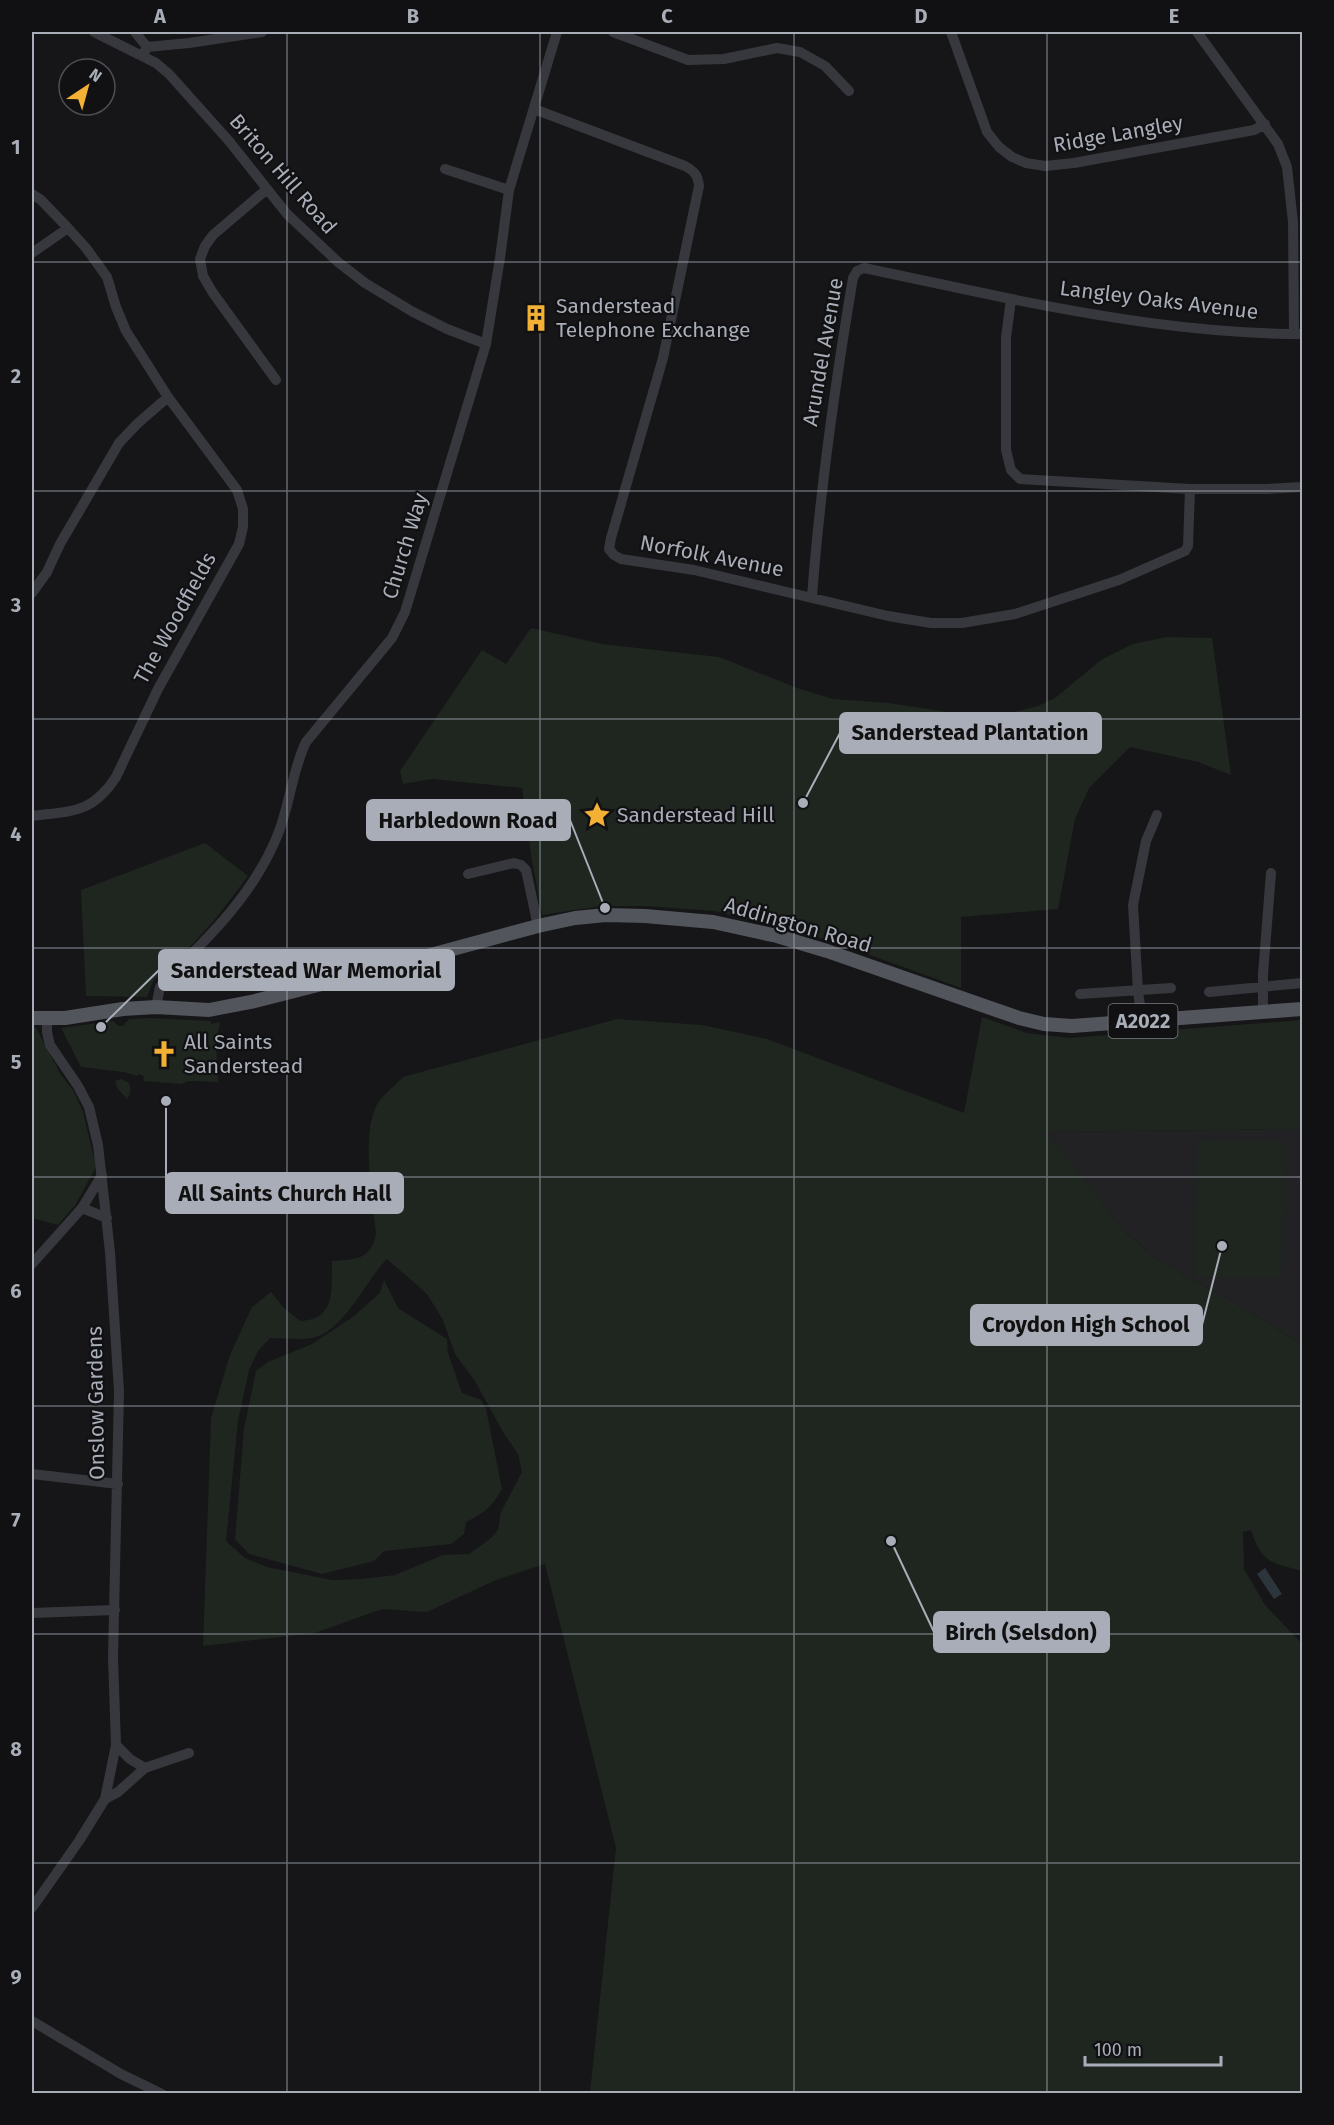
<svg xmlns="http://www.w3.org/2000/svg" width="1334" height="2125" font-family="'Fira Sans',sans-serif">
	<rect width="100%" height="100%" fill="#161618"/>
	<path fill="#222225" d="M1302,1129v216l-53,-34 -91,-51 -33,-28 -80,-100z"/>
	<path fill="#1e261f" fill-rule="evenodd" d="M531,628l71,16 117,13 78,31 36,11 56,4 90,14 27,-3 32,-8 17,-8 46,-38 32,-16 33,-7 46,1 19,137 -33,-13 -68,-15 -41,41 -14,31 -17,90 -97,8v71l-132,-48 -114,-29 -69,-5h-45l-59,9 -10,-54 -10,-73 -90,-9 -29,5 -3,-13 82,-121 24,14z
		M205,843l43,33 -32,42 -28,31 -35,32 -6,16 -61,-1 -5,-106z
		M982,1017l45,16 42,5 233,-18v109l-256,3 79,100 33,28 91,51 53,34v226c-31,-9 -40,-7 -51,-41l-8,2 1,37 21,36 37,39v449h-712l26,-245 -71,-284 -49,16 -69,32 -45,-3 -67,24 -112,13 8,-228 19,-63 22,-48 19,-15 13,16 16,13c37,-1 31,-33 32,-60 22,-2 39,0 44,-27 -3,-33 -17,-107 4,-134 6,-8 16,-15 23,-23l214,-58 85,6 65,14 197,74zM387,1259l40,35 16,26 12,34 20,27 28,51 15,22 4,18 -21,40 -3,18 -8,9 -21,15 -26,1 -48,20 -33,4 -30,1 -65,-13 -22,-9 -19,-17 12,-120 11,-51 9,-19 12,-13c14,0 28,2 42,0 31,-5 54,-58 75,-79z
		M150,1018l61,3v3l9,-2 -4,23 2,37 -29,-1 -8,3 -38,-3 1,-5 -6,-2 -1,2 -13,-4 -43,-5 -20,-39 52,-7 5,5h5l6,-7z
		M35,1026l26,49 12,15 10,22 13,55 -20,37 -18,21 -26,-7v-191z
		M121,1079l8,4c2,6 2,12 -2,16l-9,-10 -3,-8z
		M1197,1140l86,1 -1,137 -86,-1z
		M384,1280l14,28 49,31 1,14 14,40 19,7 5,9 16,80c-10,18 -18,24 -36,33l-2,12 -13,10 -67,7 -10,10 -52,13 -73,-20 -14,-15 9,-110 12,-58 12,-9 44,-18 41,-27 27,-24z"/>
	<path fill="#2c353c" d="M1265,1568l17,26 -8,5 -17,-25z"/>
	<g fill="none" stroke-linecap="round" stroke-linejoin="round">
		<path stroke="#37383d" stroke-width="10" d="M94,32l62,31 13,11 60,67 58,73 51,48 27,21 48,29 34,17 39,15
			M135,32l12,15 -2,4
			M613,32l75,28 36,-1 53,-11 23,4 25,14 24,25
			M951,32l36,100 12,15 13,10 14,6 19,3 29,-3 180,-33 11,-6
			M1197,32l81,112 9,23 6,55 1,112
			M147,47l42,-4 73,-11
			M534,109l151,57c9,5 13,9 14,20l-36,172 -52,180 -2,11 5,6 7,4 73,11 194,46 43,7h31l53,-9 104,-34 66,-29 3,-5 2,-57
			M445,169l64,21
			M267,189l-54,46 -8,11 -5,13 3,17 10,17 63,87
			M32,194l9,6 27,28 18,20 21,29 9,30 10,24 42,66 69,93 6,19v18l-4,17 -81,145 -42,88c-24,37 -45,34 -84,39
			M32,253l36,-25
			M1011,299c96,19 193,35 291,35
			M32,593l15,-21 13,-28 59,-101 18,-19 31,-27
			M812,597c8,-108 23,-213 41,-319l4,-7 7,-3 147,31 -5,39v112l5,20 9,9 170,10h76l36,-2
			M468,874l46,-11 7,2 5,5 12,56
			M1209,992l93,-9
			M1080,994l91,-6
			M156,1007l4,-20 6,-8c45,-43 89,-87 112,-145 12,-30 14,-63 28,-92l86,-104 13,-26 81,-268 14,-86 9,-68 48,-158
			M1263,1013v-39l8,-101
			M47,1019v13l3,13 28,41 11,21 9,38 12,107 9,139 -6,267 3,87 -11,54
			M1142,1021l-4,-30 -5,-86 13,-64 11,-26
			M82,1208l25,10
			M32,1264l50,-56 20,-33
			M32,1474l86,10
			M32,1613l83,-3
			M116,1745l14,14 15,9
			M32,1908l47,-67 26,-42 13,-7 27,-24 44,-15
			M32,2021l89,53 41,20"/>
		<path stroke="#53555c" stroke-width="14" d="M32,1018h33l58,-9 33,-2 53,3 46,-9 98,-25 185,-50 37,-8 31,-3 39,1 68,6 64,14 50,15 192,67 25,6 28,2 230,-17"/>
	</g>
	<path fill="none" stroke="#a8adb8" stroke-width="1.5" stroke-opacity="0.55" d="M287,32v2062M540,32v2062M794,32v2062M1047,32v2062M32,262h1270M32,491h1270M32,719h1270M32,948h1270M32,1177h1270M32,1406h1270M32,1634h1270M32,1863h1270"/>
	<defs>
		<symbol id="building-bare" viewBox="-9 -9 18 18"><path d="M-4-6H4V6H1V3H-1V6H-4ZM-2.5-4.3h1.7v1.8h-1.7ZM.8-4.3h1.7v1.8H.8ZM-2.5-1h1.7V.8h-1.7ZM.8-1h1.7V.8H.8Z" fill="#f2b134" stroke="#111113" stroke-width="2.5" paint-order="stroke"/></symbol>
		<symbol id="sight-bare" viewBox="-9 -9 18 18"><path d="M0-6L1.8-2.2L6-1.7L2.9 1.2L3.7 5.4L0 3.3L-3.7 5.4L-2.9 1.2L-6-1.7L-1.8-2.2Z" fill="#f2b134" stroke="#111113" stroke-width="2.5" paint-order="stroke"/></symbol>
		<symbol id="church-bare" viewBox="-9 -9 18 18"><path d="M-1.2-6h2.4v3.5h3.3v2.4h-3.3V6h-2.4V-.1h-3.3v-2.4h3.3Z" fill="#f2b134" stroke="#111113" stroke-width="2.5" paint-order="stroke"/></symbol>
	</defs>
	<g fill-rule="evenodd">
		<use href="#building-bare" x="517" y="299" width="38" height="38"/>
		<use href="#sight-bare" x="578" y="796" width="38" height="38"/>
		<use href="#church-bare" x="145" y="1035" width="38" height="38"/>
	</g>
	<g text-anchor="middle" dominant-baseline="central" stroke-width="4.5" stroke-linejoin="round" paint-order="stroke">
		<rect fill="#111113" stroke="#7b7e86" stroke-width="1.5" x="1108.5" y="1004" width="69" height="34" rx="4.5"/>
		<g font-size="20" font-weight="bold" fill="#a8adb8">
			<text x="1143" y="1021">A2022</text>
		</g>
		<g font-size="21" fill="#a8adb8" stroke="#111113">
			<text transform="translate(1118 134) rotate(-10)">Ridge Langley</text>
			<text transform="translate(283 174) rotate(49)">Briton Hill Road</text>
			<text transform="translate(1159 300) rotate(7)">Langley Oaks Avenue</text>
			<text transform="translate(823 352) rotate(-80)">Arundel Avenue</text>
			<text transform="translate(405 546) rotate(-73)">Church Way</text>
			<text transform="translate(712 556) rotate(11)">Norfolk Avenue</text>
			<text transform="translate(175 618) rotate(-61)">The Woodfields</text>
			<text transform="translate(798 925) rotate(16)">Addington Road</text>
			<text transform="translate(96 1403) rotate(-91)">Onslow Gardens</text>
		</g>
		<g font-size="21" fill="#a8adb8" stroke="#111113" text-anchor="start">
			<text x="556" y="306">Sanderstead<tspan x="556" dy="24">Telephone Exchange</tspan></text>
			<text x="617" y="815">Sanderstead Hill</text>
			<text x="184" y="1042">All Saints<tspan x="184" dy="24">Sanderstead</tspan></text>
		</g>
	</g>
	<path fill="none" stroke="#a8adb8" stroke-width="2" d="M803 803L840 733M605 908L570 820M101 1027L159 970M166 1101L166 1193M1222 1246L1202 1325M891 1541L934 1632"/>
	<g fill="#a8adb8" stroke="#111113" stroke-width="2">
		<circle cx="803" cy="803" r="6"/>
		<circle cx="605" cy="908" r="6"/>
		<circle cx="101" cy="1027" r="6"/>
		<circle cx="166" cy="1101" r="6"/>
		<circle cx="1222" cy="1246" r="6"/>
		<circle cx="891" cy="1541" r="6"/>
	</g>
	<g fill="#a8adb8" stroke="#a8adb8" stroke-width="2">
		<rect x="840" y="713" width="261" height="40" rx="6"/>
		<rect x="367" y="800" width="203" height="40" rx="6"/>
		<rect x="159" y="950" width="295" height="40" rx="6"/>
		<rect x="166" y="1173" width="237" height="40" rx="6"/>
		<rect x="971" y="1305" width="231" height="40" rx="6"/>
		<rect x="934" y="1612" width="175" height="40" rx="6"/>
	</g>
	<g font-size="22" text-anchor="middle" font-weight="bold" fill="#111">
		<text x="970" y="740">Sanderstead Plantation</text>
		<text x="468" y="828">Harbledown Road</text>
		<text x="306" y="978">Sanderstead War Memorial</text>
		<text x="285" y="1201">All Saints Church Hall</text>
		<text x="1086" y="1332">Croydon High School</text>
		<text x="1021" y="1640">Birch (Selsdon)</text>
	</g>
	<rect width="1334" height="2125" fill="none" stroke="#111113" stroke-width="66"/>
	<g transform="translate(87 87) rotate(36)"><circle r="28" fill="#111113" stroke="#4d4f55" stroke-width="1.5"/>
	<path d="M0-4.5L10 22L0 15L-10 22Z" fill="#f2b134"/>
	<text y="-9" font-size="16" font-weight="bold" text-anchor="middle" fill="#a8adb8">N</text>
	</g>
	<path d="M1085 2056v9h136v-9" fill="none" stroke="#a8adb8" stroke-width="3"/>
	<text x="1094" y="2056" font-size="18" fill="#a8adb8" stroke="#111113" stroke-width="4.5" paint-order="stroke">100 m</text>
	<rect x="33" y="33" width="1268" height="2059" fill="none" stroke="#a8adb8" stroke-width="2"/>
	<g font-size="20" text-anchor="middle" font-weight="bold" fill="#a8adb8">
		<text x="160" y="23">A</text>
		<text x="413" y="23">B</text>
		<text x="667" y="23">C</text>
		<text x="921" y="23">D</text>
		<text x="1174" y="23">E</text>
		<text x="16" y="154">1</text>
		<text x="16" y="383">2</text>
		<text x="16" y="612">3</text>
		<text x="16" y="841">4</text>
		<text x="16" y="1069">5</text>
		<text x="16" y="1298">6</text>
		<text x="16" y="1527">7</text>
		<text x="16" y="1756">8</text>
		<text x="16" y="1984">9</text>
	</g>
</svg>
